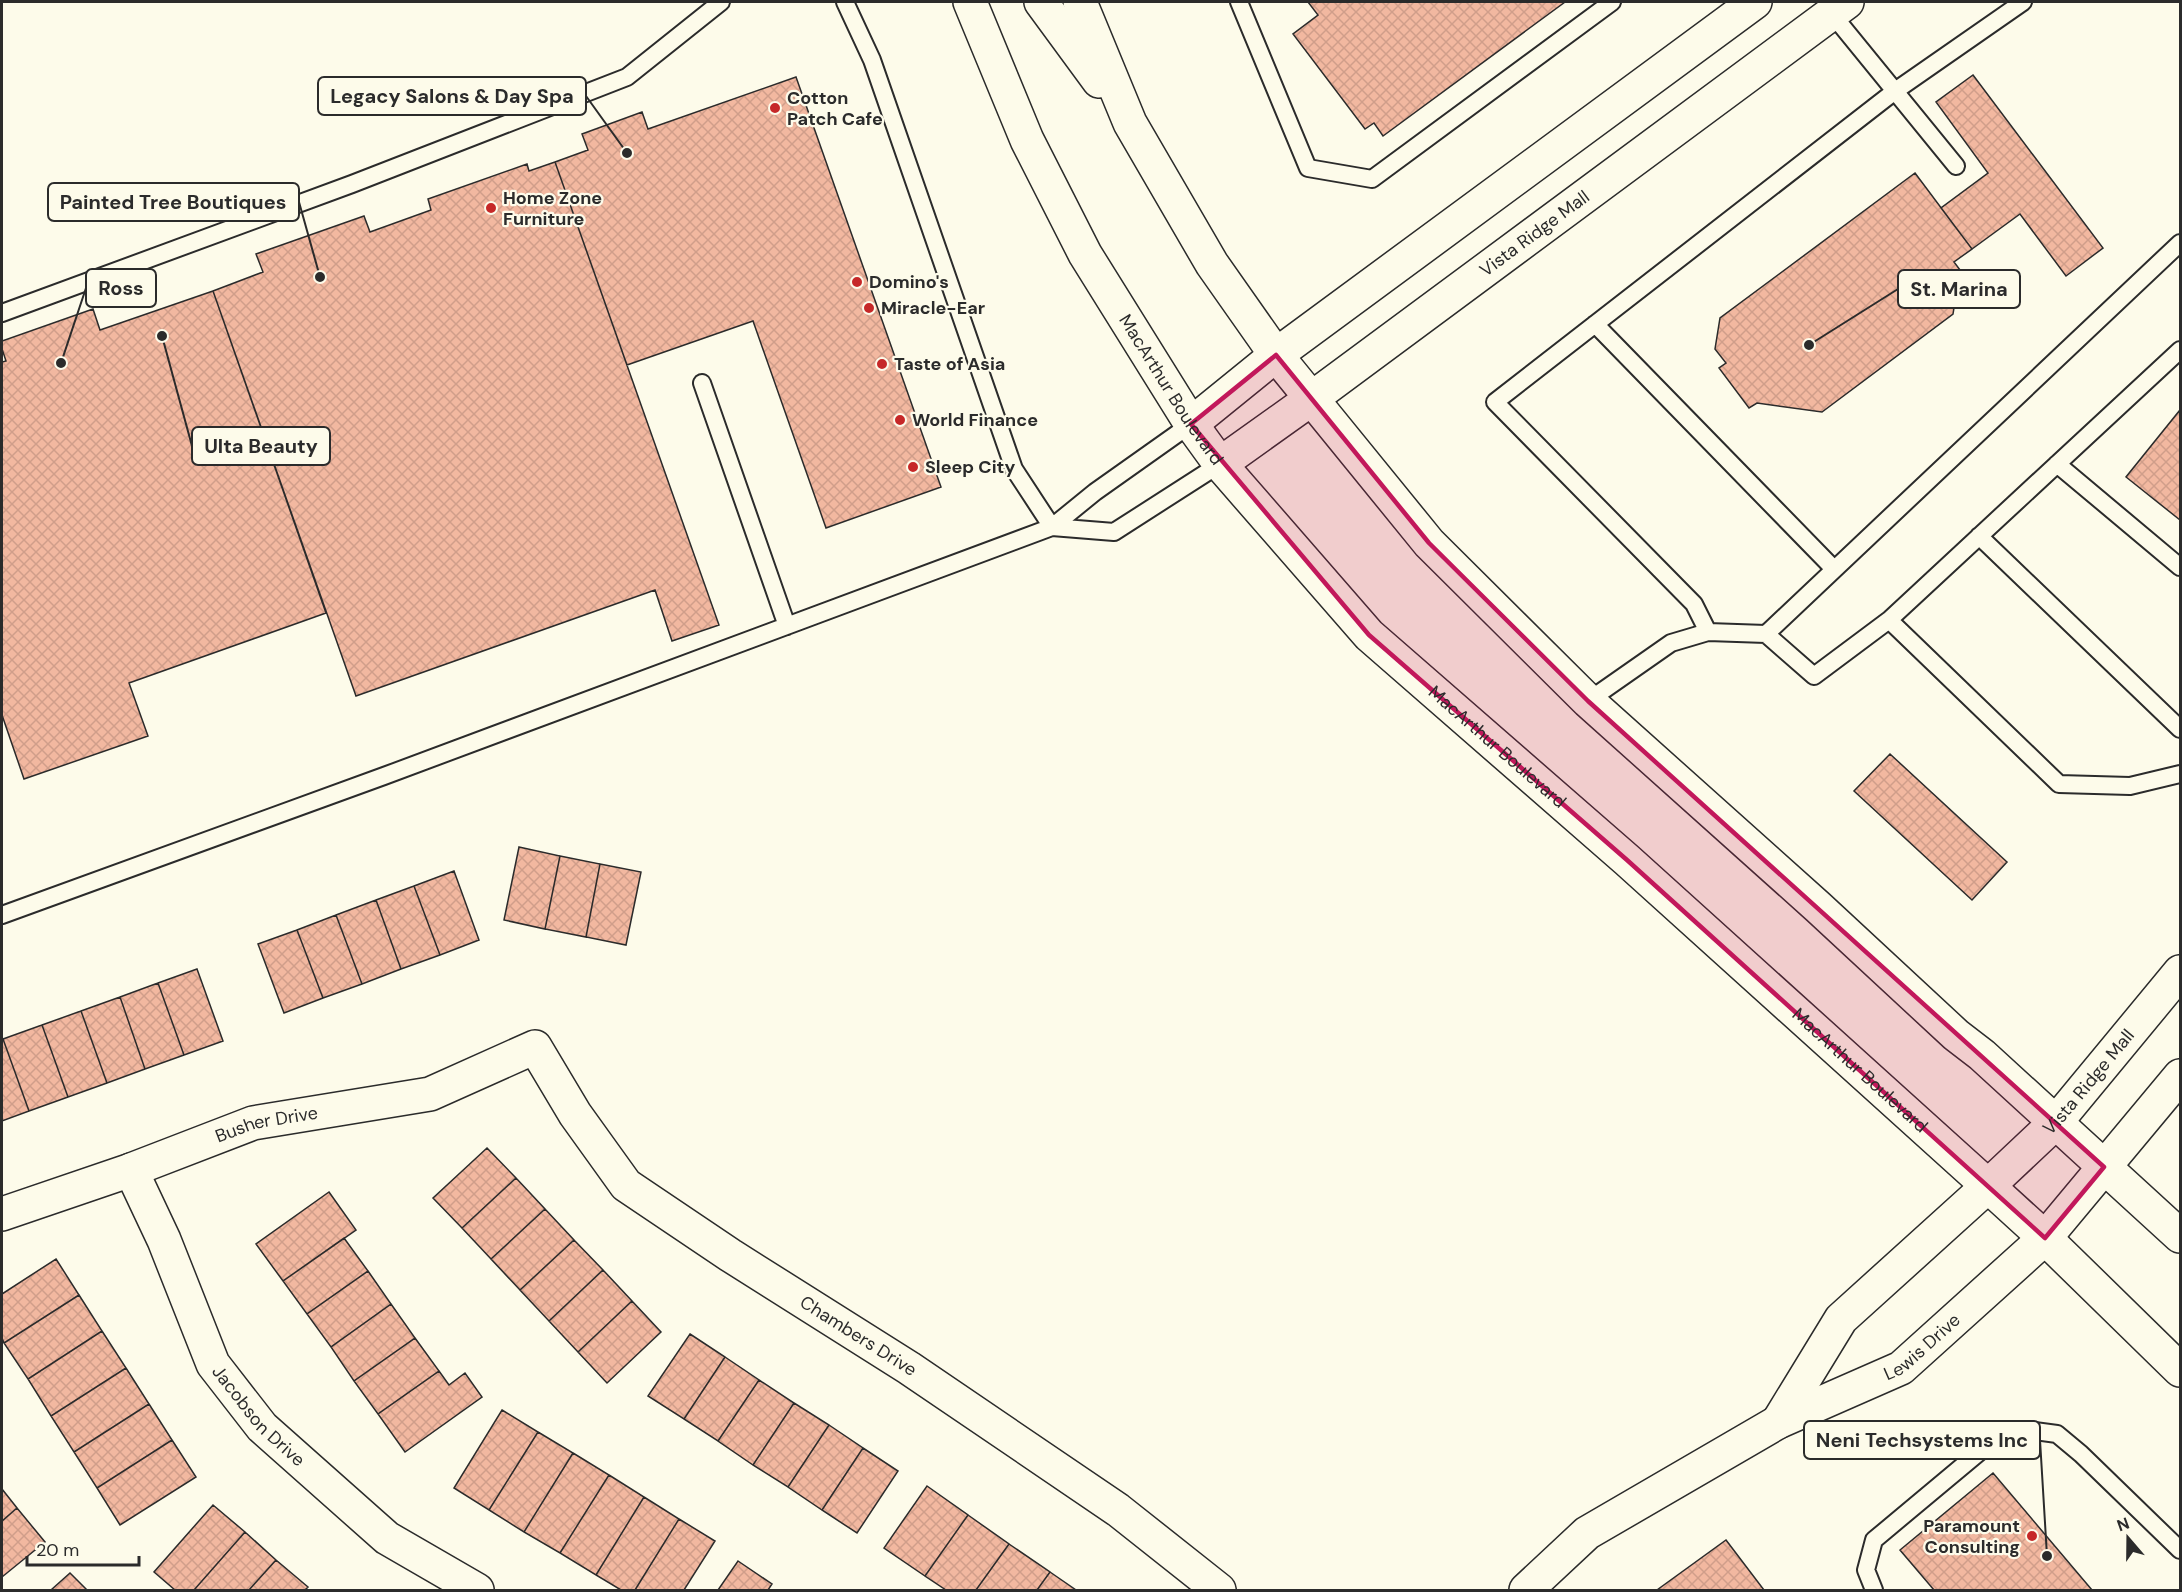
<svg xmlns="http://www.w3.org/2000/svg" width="2182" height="1592" font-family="'DM Sans',sans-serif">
	<defs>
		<pattern id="building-cross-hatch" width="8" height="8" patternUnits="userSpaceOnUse" patternTransform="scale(1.5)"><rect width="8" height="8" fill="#f2b8a0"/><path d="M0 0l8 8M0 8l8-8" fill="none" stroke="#d09e8a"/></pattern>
	</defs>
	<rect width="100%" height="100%" fill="#fdfbea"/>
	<path fill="url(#building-cross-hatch)" stroke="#2b2b2b" stroke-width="1.5" d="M1308,2h257l-182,134 -9,-13 -9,6 -72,-95 25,-19z
		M1973,75l130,173 -37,28 -46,-62 -48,35 -31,-41 47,-35 -52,-71z
		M796,77l145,410 -115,41 -73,-207 -126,44 -72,-203 33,-12 -6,-16 60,-22 6,17z
		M555,162l164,463 -47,16 -17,-51 -299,106 -143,-405 50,-19 -7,-18 108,-38 6,16 61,-22 -3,-11 99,-35 2,7z
		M1915,173l57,76 -18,13 6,8 -7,44 -131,98 -65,-9 -8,5 -30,-40 7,-5 -11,-14 5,-31z
		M213,291l113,322 -197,70 19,53 -124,43 -22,-64v-353l4,-1 -4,-12v-8l91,-32 7,21z
		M2180,410v110l-54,-43z
		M1890,754l117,108 -35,38 -118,-109z
		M519,847l41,9 -15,73 -41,-9z
		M560,856l40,8 -14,73 -41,-8z
		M600,864l41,8 -15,73 -40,-8z
		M454,871l25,69 -39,15 -26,-69z
		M414,886l26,69 -39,14 -25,-69z
		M376,900l25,69 -39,15 -26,-69z
		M336,915l26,69 -39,14 -26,-68z
		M297,930l26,68 -39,15 -26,-69z
		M197,969l26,72 -39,14 -26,-72z
		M158,983l26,72 -39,14 -25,-72z
		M120,997l25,72 -38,14 -26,-72z
		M81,1011l26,72 -39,14 -26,-72z
		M42,1025l26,72 -39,14 -26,-72z
		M3,1039l26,72 -27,10v-81z
		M487,1148l29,30 -54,50 -29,-30z
		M516,1178l29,31 -54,50 -29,-31z
		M329,1192l27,38 -73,51 -27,-37z
		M545,1209l29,31 -54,50 -29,-31z
		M344,1238l24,33 -61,43 -24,-33z
		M574,1240l29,30 -54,51 -29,-31z
		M56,1259l23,36 -75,48 -2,-5v-44z
		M603,1270l29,31 -54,51 -29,-31z
		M368,1271l23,33 -60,43 -24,-33z
		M79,1295l23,36 -74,48 -24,-36z
		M632,1301l29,31 -54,51 -29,-31z
		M391,1304l24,34 -61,43 -23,-34z
		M102,1331l24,37 -75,48 -23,-37z
		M690,1334l35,23 -41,62 -36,-23z
		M415,1338l24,33 -61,43 -24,-33z
		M725,1357l34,23 -41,61 -34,-22z
		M126,1368l23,36 -75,48 -23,-36z
		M439,1371l10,14 16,-12 17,24 -77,55 -27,-38z
		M759,1380l35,23 -41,62 -35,-24z
		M794,1403l35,22 -41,62 -35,-22z
		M149,1404l23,36 -75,48 -23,-36z
		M502,1410l36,22 -49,78 -35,-22z
		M829,1425l34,23 -41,62 -34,-23z
		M538,1432l35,21 -49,79 -35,-22z
		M172,1440l24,37 -76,48 -23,-37z
		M863,1448l35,23 -41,62 -35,-23z
		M573,1453l36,22 -49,78 -36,-21z
		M1993,1473l99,117h-158l-34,-40z
		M609,1475l35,22 -48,78 -36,-22z
		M927,1486l41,29 -43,61 -41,-28z
		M2,1489l15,19 -15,13z
		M644,1497l35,22 -44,71h-14l-25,-15z
		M213,1505l32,27 -51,58h-19l-21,-18z
		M17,1508l28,34 -43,35v-56z
		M968,1515l41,29 -33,46h-30l-21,-14z
		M679,1519l36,22 -31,49h-49z
		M245,1532l31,28 -27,30h-55z
		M1726,1540l38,50h-107z
		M1009,1544l41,28 -13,18h-61z
		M276,1560l32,27 -3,3h-56z
		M738,1561l34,23 -4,6h-50z
		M1050,1572l26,18h-39z
		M70,1573l17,17h-36z"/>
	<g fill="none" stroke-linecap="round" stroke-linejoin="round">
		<defs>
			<path id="lane" d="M845,2l27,58 142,409 38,58
				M1239,2l69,166 64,11 240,-177
				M1828,9l128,157
				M2,313l350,-129 275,-107 94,-75
				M1595,324l239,245
				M702,383l85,243
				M2057,464l123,103
				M1052,527l62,5 106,-68
				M1979,536l201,193
				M1889,620l170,164 71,2 50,-12
				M1708,632l-14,-28 -199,-202 400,-311 128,-89
				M1766,634l48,42 75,-56 291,-270
				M1588,701l83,-58 37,-11 58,2 414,-391
				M2,915l382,-139 668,-249 43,-35 96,-68
				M1874,1590l-8,-20 8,-30 115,-96 39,-14 29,4 24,20 99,96"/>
			<g id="street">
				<path d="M1191,424l85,-69 479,-353"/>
				<path id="s1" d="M1220,464l91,-65 536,-397"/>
				<path id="s2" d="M131,1170l33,70 49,124 49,63 125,111 90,52"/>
				<path id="s3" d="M2,1214l129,-44 122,-47 177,-29 105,-47 40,67 51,71 104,70 179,113 209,142 101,80"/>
				<path id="s4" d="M1778,1422l63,-103 147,-133 68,-64 124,-150"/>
				<path id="s5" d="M1526,1590l61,-57 191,-111 123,-54 144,-130 135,-162"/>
			</g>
			<g id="secondary">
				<path id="s6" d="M970,2l57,138 58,114 106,170 29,40 149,171 258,225 361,326 57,52 135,132"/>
				<path d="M1041,2l58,79"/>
				<path d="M1080,2l50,121 82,141 64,91 153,188 159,158 230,206 138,128 26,20 198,181"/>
			</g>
		</defs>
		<use href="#lane" stroke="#2b2b2b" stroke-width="20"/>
		<use href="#street" stroke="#2b2b2b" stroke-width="36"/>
		<use href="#secondary" stroke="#2b2b2b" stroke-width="36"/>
		<use href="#lane" stroke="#fdfbea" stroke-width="16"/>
		<use href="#street" stroke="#fdfbea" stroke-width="33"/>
		<use href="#secondary" stroke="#fdfbea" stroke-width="33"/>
	</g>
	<path fill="#c2185b" fill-opacity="0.2" stroke="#c2185b" stroke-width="4.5" stroke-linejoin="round" d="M1276,355l153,188 159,158 516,466 -59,71 -418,-378 -258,-225 -178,-211z"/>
	<g fill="#c62828" stroke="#fdfbea" stroke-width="2">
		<circle cx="775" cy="108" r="6"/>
		<circle cx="491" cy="208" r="6"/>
		<circle cx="857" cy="282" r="6"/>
		<circle cx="869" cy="308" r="6"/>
		<circle cx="882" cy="364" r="6"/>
		<circle cx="900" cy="420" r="6"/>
		<circle cx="913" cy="467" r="6"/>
		<circle cx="2032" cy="1536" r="6"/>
	</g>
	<g text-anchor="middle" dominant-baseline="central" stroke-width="4.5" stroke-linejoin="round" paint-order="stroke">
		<g font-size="18" font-weight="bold" fill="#2b2b2b" stroke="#fdfbea" text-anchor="start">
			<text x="787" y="98">Cotton<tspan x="787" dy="21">Patch Cafe</tspan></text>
			<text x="503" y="198">Home Zone<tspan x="503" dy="21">Furniture</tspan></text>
			<text x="869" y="282">Domino's</text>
			<text x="881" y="308">Miracle-Ear</text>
			<text x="894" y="364">Taste of Asia</text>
			<text x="912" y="420">World Finance</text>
			<text x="925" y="467">Sleep City</text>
			<text x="2020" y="1526" text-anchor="end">Paramount<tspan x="2020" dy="21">Consulting</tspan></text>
		</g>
		<g font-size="18" fill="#2b2b2b" stroke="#fdfbea">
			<text stroke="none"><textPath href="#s1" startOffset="390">Vista Ridge Mall</textPath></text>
			<text stroke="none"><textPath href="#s6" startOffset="438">MacArthur Boulevard</textPath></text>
			<text stroke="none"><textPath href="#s6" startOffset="924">MacArthur Boulevard</textPath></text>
			<text stroke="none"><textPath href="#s6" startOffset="1410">MacArthur Boulevard</textPath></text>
			<text stroke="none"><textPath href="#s4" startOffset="464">Vista Ridge Mall</textPath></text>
			<text stroke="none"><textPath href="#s3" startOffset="280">Busher Drive</textPath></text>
			<text stroke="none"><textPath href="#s3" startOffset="1004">Chambers Drive</textPath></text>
			<text stroke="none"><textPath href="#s5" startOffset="468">Lewis Drive</textPath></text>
			<text stroke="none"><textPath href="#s2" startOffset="280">Jacobson Drive</textPath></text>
		</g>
	</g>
	<path fill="none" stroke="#2b2b2b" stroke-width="2" d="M627 153L586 96M320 277L299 202M61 363L86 288M1809 345L1898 289M162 336L192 446M2047 1556L2040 1440"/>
	<g fill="#2b2b2b" stroke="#fdfbea" stroke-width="2">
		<circle cx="627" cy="153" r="6"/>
		<circle cx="320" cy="277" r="6"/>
		<circle cx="61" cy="363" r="6"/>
		<circle cx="1809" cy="345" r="6"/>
		<circle cx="162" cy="336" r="6"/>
		<circle cx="2047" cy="1556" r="6"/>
	</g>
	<g fill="#fdfbea" stroke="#2b2b2b" stroke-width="2">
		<rect x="318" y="77" width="268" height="38" rx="6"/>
		<rect x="48" y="183" width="251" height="38" rx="6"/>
		<rect x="86" y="269" width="70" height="38" rx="6"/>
		<rect x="1898" y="270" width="122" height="38" rx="6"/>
		<rect x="192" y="427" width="138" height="38" rx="6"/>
		<rect x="1804" y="1421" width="236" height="38" rx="6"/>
	</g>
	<g font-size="20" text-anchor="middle" font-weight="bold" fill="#2b2b2b">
		<text x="452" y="103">Legacy Salons &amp; Day Spa</text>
		<text x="173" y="209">Painted Tree Boutiques</text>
		<text x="121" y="295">Ross</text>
		<text x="1959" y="296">St. Marina</text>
		<text x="261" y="453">Ulta Beauty</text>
		<text x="1922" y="1447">Neni Techsystems Inc</text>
	</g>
	<rect width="2182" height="1592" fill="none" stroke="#2b2b2b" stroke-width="6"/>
	<g transform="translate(2128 1538) rotate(340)" stroke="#fdfbea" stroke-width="4.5" paint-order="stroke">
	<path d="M0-4.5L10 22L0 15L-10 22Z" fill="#2b2b2b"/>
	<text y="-9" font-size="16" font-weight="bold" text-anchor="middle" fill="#2b2b2b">N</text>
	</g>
	<path d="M27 1556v9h112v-9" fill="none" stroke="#2b2b2b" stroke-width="3"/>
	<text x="36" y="1556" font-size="18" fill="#2b2b2b" stroke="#fdfbea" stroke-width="4.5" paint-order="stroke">20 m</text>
</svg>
